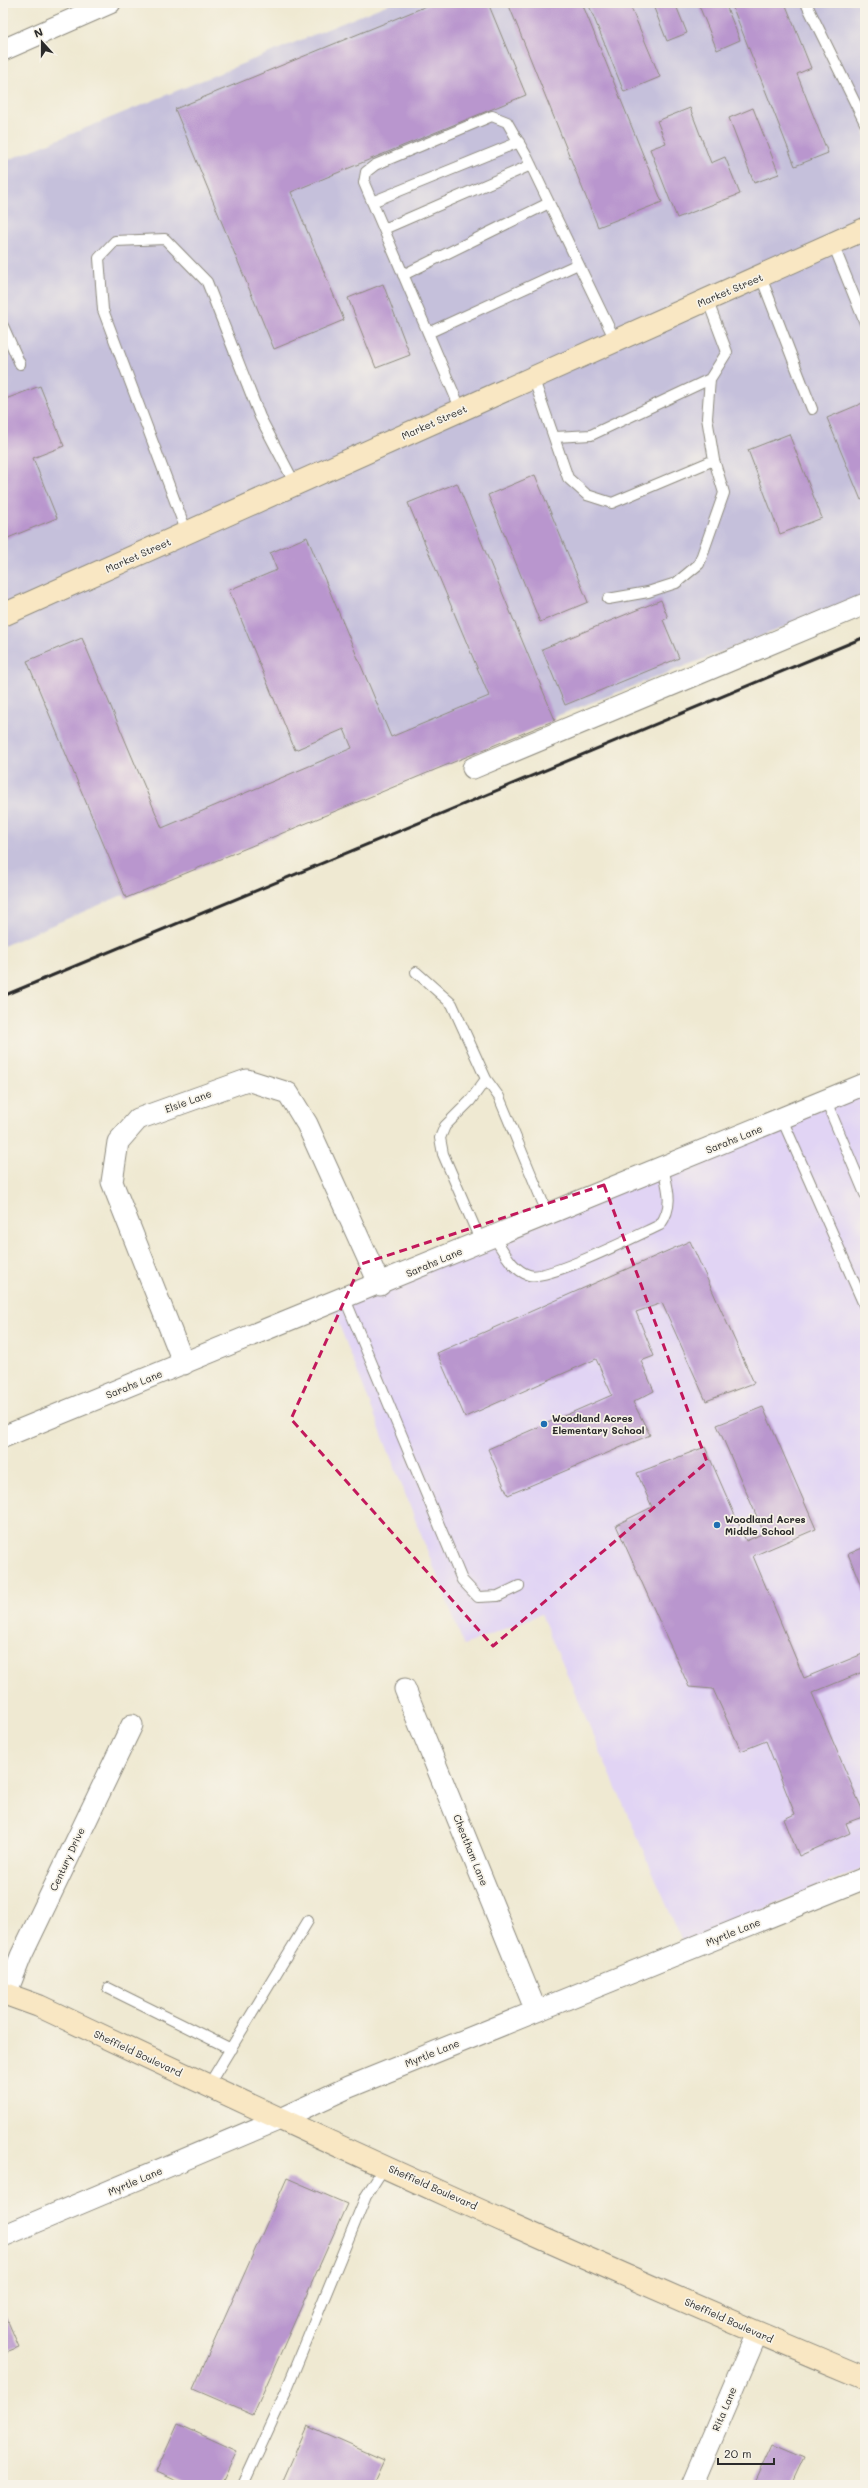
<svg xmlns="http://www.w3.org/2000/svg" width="868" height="2488" font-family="Mali,sans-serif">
	<rect width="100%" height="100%" fill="#f7f3e8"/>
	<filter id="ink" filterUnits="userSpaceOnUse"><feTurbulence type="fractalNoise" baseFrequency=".025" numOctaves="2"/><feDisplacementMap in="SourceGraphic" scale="8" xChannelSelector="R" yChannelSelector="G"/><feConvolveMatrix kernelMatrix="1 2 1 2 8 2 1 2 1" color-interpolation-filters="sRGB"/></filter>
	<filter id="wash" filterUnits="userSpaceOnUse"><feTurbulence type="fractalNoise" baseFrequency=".012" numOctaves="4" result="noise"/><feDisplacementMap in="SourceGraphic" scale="16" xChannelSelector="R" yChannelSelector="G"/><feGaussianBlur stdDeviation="0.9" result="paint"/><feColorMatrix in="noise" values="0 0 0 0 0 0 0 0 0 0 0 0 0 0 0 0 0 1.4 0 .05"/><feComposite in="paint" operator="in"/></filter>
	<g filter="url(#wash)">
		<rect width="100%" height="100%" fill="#efe9d2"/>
		<path fill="#e1d4f4" d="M865,1090v777l-182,76 -142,-329 -77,31 -131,-336z"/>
		<path fill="#c5c0db" d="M391,3h474v593l-465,181 -397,169v-784z"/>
		<g id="blocks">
			<path fill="#b996ce" d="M434,3h54l38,92 -235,97 53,128 -70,29 -99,-240z
				M508,3h74l80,199 -64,25z
				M588,3h41l31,74 -36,15z
				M652,3h23l12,30 -20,8z
				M698,3h27l15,37 -23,10z
				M731,3h54l26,65 -14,6 31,79 -33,13z
				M690,108l21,55 14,-6 15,37 -63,24 -27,-69 16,-6 -9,-22z
				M753,108l26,66 -25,9 -25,-65z
				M383,284l27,71 -34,13 -28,-70z
				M40,386l24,60 -31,12 24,60 -54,22v-140z
				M865,402v96l-4,2 -34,-82z
				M789,434l33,84 -42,16 -32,-84z
				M535,475l53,127 -48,20 -52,-127z
				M457,483l98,237 -429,178 -99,-237 55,-23 80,190 190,-80 -8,-19 -49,21 -66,-160 48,-20 -7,-17 37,-16 84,200 98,-41 -81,-193z
				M661,600l7,18 -5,2 16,38 -114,47 -23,-56z
				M690,1241l64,142 -48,18 -44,-98 -26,9 18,44 -13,5 13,30 -21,11 17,33 -142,60 -20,-46 124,-54 -16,-36 -131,58 -28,-64z
				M763,1407l53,122 -63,27 51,122 61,-25v18l-53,22 53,123 -19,7 4,10 -51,23 -15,-37 11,-5 -29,-73 -25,10 -28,-62 -24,-2 -73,-162 36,-18 -15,-34 68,-26 41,94 18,-8 -47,-108z
				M865,1547v48l-17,-41z
				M287,2178l60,26 -94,211 -60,-26z
				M3,2310l16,37 -13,5 -3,-8z
				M178,2424l59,27 -16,34h-36l-29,-13z
				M307,2426l77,34 -11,24 2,1h-94z
				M773,2444l31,13 -13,28h-37z"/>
		</g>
	</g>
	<g filter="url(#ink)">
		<use href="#blocks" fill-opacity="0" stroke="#8d8a7e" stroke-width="1"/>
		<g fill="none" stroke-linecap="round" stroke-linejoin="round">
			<defs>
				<path id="lane" d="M806,3l59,120
					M372,202l147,-60
					M384,229l147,-64
					M833,244l32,79
					M403,275l146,-72
					M761,277l51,132
					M3,326l17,38
					M428,333l150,-69
					M533,377l35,101 19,17 25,8 102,-43
					M461,410l-97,-227 2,-11 9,-7 117,-49 15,6 20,35 88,183
					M555,437l36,-2 119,-56 17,-27 -20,-53
					M187,533l-84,-223 -4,-52 16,-17 50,-2 42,43 53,135 35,67
					M608,599l40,-7 28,-9 23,-19 25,-71 -10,-33 -7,-42 3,-39
					M416,972l36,32 34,75 13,18 49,118
					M826,1101l39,93
					M782,1119l83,188
					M494,1237c9,13 18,33 35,38 18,6 109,-40 131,-50 14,-19 8,-36 3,-57
					M481,1242l-38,-88 -3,-16 5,-12 25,-25 16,-22
					M345,1299l117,281 16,17 20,-1 21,-10
					M108,1988l123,61
					M208,2086l100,-165
					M243,2485l43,-94 80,-195 19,-30"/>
				<path id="street" d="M3,50l107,-47
					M473,768l392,-164
					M184,1364l-72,-182 6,-40 20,-23 109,-39 41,13 19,31 73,161
					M3,1437l862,-353
					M405,1689l131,322
					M6,1994l15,-38 111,-231
					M3,2236l277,-117 69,-32 516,-209
					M692,2485l65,-152"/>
				<path id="secondary" d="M3,615l862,-386
					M3,1993l36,13c273,129 548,256 826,372"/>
			</defs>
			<use href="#lane" stroke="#8d8a7e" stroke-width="12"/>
			<use href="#street" stroke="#8d8a7e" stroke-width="23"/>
			<use href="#secondary" stroke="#8d8a7e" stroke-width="24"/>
			<use href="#lane" stroke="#fff" stroke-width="10"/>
			<use href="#street" stroke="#fff" stroke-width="21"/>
			<use href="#secondary" stroke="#f9e7c3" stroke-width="22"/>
			<path stroke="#2b2b2b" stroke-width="3" d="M3,996l862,-359"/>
		</g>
	</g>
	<path fill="none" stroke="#c2185b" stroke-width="3" stroke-dasharray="8 5" stroke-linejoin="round" d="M604,1185l103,277 -214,184 -202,-227 70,-155z"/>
	<g fill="#1f6fb2" stroke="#f7f3e8" stroke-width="1.5">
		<circle cx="544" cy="1424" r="4"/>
		<circle cx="717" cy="1525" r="4"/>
	</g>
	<g text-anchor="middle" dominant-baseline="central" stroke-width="3.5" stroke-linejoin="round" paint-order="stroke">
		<g font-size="10" fill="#2b2b2b" stroke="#f7f3e8">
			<text transform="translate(730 290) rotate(-23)">Market Street</text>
			<text transform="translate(434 422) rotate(-24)">Market Street</text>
			<text transform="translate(138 555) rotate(-24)">Market Street</text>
			<text transform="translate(188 1101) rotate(-20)">Elsie Lane</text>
			<text transform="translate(734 1139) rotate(-22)">Sarahs Lane</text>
			<text transform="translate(434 1262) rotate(-23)">Sarahs Lane</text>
			<text transform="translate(134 1384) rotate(-22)">Sarahs Lane</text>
			<text transform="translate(471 1850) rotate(68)">Cheatham Lane</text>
			<text transform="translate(67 1859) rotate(-65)">Century Drive</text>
			<text transform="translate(733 1932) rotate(-22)">Myrtle Lane</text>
			<text transform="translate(138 2053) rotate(25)">Sheffield Boulevard</text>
			<text transform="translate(432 2053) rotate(-22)">Myrtle Lane</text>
			<text transform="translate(135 2181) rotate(-23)">Myrtle Lane</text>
			<text transform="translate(433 2187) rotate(24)">Sheffield Boulevard</text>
			<text transform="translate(729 2320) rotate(24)">Sheffield Boulevard</text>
			<text transform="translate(724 2409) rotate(-67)">Rita Lane</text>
		</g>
		<g font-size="10" font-weight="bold" fill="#2b2b2b" stroke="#f7f3e8" text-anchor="start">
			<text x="552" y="1418">Woodland Acres<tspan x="552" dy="12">Elementary School</tspan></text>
			<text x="725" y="1519">Woodland Acres<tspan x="725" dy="12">Middle School</tspan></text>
		</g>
	</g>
	<rect width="868" height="2488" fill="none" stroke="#f7f3e8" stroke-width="16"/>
	<g transform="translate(42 42) rotate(339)" stroke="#f7f3e8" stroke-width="3" paint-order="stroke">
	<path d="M0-3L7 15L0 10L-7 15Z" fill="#2b2b2b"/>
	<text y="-6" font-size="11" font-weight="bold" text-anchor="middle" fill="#2b2b2b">N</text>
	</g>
	<path d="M718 2458v6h56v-6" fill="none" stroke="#2b2b2b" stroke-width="2"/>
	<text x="724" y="2458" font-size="12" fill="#2b2b2b" stroke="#f7f3e8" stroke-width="3" paint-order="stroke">20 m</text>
</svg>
